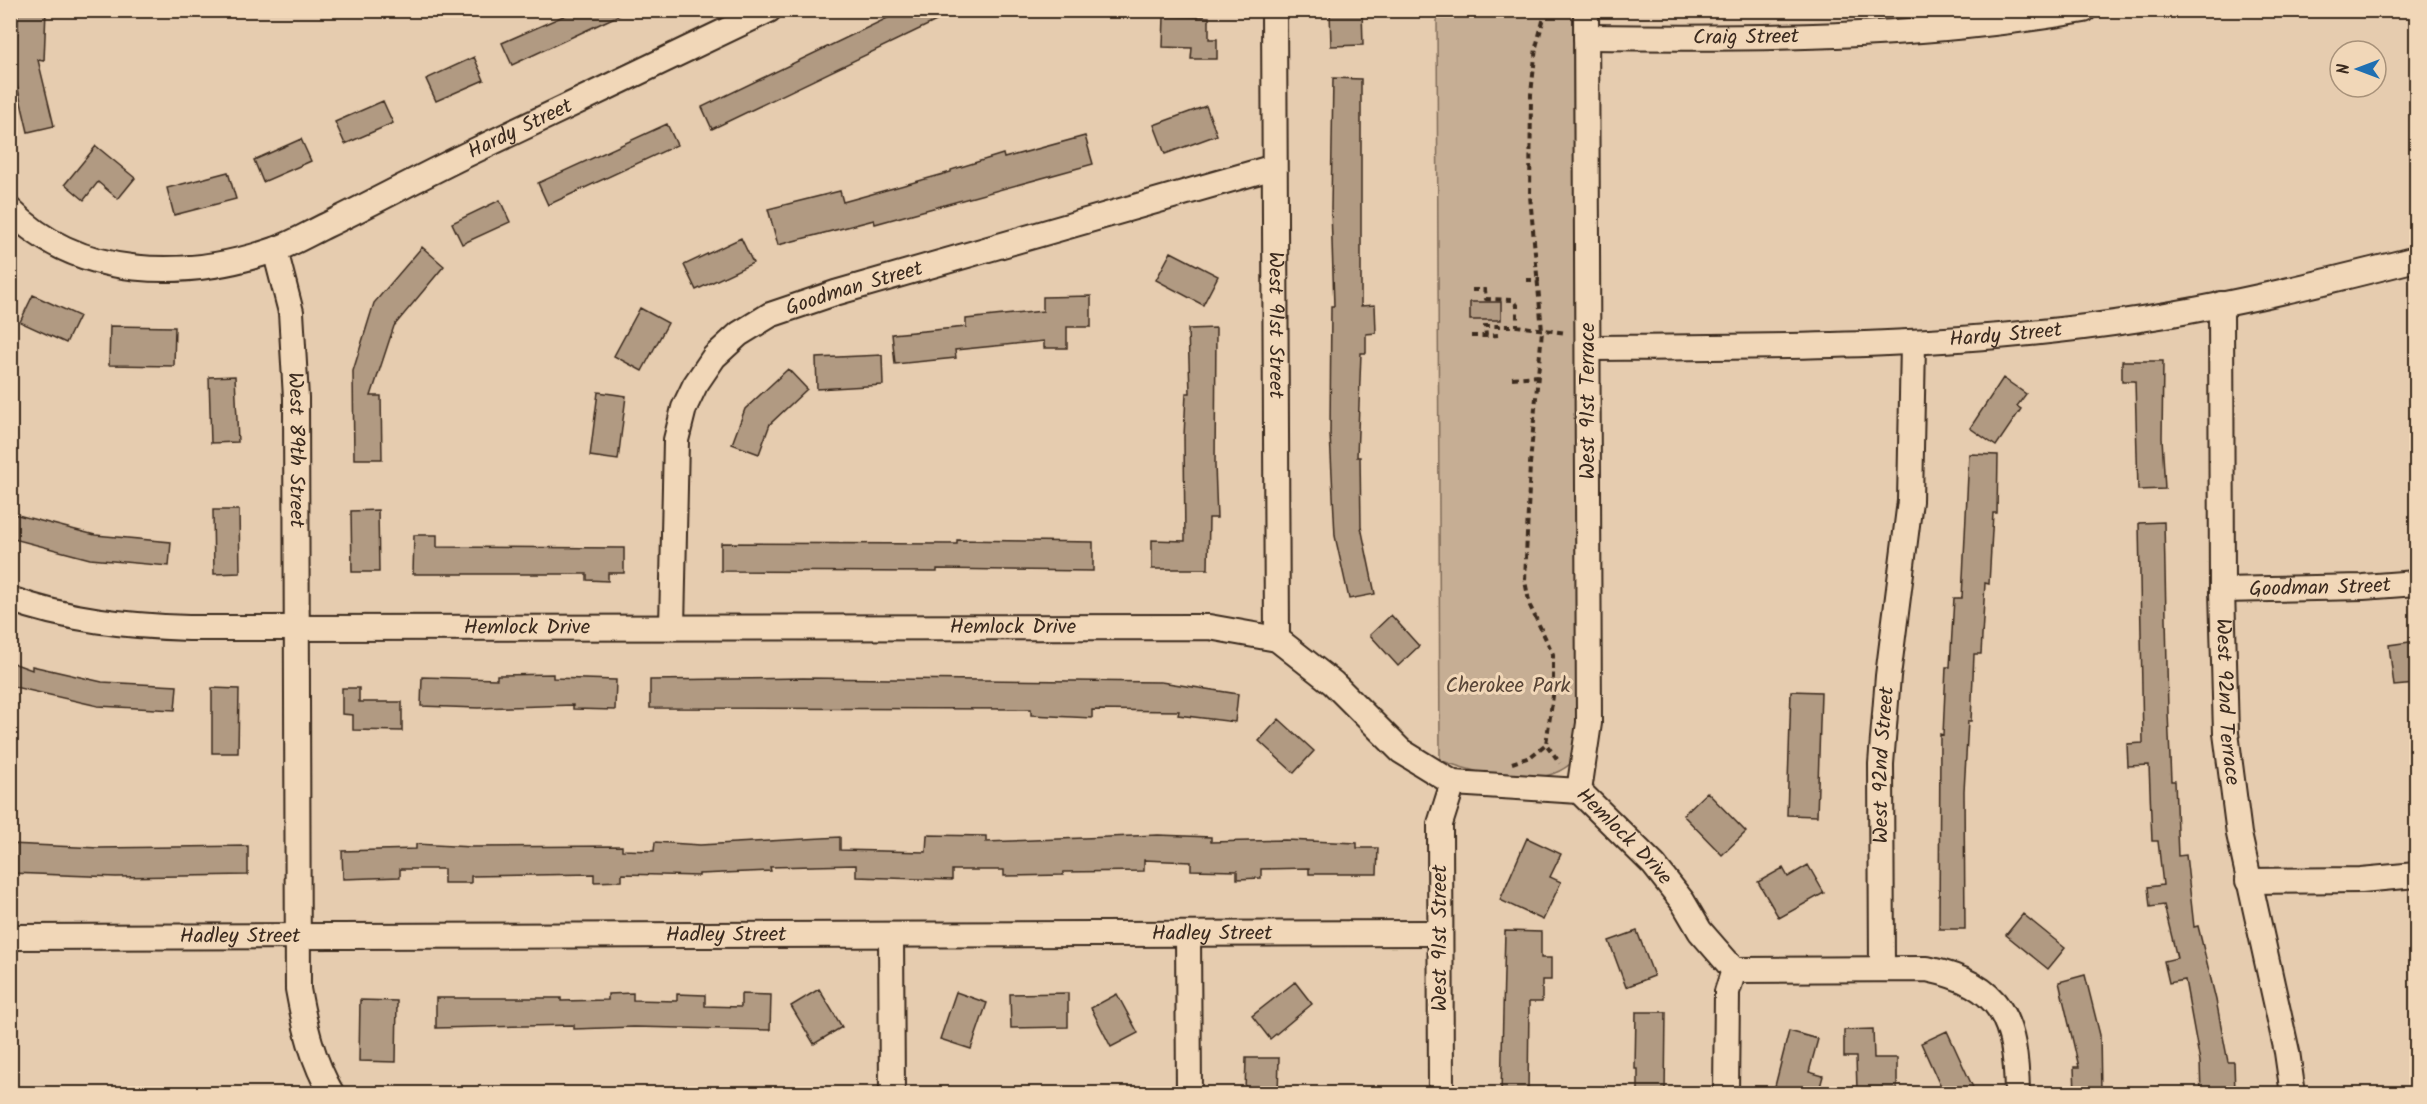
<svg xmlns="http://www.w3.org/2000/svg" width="2427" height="1104" font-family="Kalam,sans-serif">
	<rect width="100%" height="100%" fill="#e6ccaf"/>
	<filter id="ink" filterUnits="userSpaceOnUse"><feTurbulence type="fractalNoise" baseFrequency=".0167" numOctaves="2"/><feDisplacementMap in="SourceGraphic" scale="12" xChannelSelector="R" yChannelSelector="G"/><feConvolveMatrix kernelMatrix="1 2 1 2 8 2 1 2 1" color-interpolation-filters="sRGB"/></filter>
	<g filter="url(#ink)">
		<path fill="#c6ae94" stroke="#806c59" stroke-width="1.5" d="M1437,11h136l4,715 -3,34c-29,33 -99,13 -134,0z"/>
		<path fill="#b19a82" stroke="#3b2a1e" stroke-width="1.5" d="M18,10h28l-2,51 -6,-1 16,66 -26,6 -12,-51z
			M577,10h53l-118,55 -10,-22z
			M904,10h55l-247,119 -10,-22z
			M1330,10h32l1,35 -32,1z
			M1164,16l45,1v22h8v20h-26l1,-11 -29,-1z
			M474,57l10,23 -48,21 -10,-22z
			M1333,78l28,1v227l14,-1 1,28 -10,1v19h-5l-4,104h3l1,70 14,67 -26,5 -14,-63 -5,-102 1,-128h3l-3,-98z
			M383,101l10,22 -48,21 -10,-22z
			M1206,106l11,29 -52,19 -11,-29z
			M667,124l10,21 -129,60 -10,-22z
			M1085,136l8,28 -218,60 -1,-4 -96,25 -10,-36 72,-18 3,11 108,-30v-2l52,-16 1,4z
			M301,139l10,22 -48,21 -9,-22z
			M96,146l39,32 -17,21 -20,-17 -14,18 -19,-16z
			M228,172l8,27 -62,16 -7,-27z
			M500,200l10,22 -48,22 -10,-21z
			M741,238l12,25 -57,27 -12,-25z
			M422,247l22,19 -50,60 -23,70h10l1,63h-28l-1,-88 21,-68z
			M1171,252l47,24 -15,29 -47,-25z
			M33,295l46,21 -13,27 -46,-21z
			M1091,296v31h-24v21h-23v-7l-89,9 1,8 -61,6 -3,-30 74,-7v-8l77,-8v-14z
			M1470,302h31v18h-31z
			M640,308l28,15 -26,48 -28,-15z
			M110,326l65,1 -1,39 -65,-1z
			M1216,328l-1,137 2,53h-8l-1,51h-56v-29l33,1 -1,-104 2,-44h4l-2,-64z
			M882,355l1,30 -66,4 -1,-31z
			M2122,361h41l-1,77 3,51 -27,1 -3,-109h-13z
			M788,369l19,20 -37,35 -11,30 -27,-10 13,-35z
			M235,376l3,66 -27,1 -2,-66z
			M2003,378l23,16 -9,12 4,3 -25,37 -26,-18z
			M598,392l28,4 -8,64 -28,-4z
			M1969,454l29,1 -1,58h-4l-4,71 -4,-1 -4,71h-7l-3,67h-3l-4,70 1,138h-26l1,-195 3,1 3,-68h4l4,-69h8z
			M213,510h26l1,63 -26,1z
			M378,510l1,62h-27l-1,-61z
			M10,513l85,22 76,7 -2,24 -79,-7 -80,-21z
			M2164,522l4,191 3,68h4l3,75 8,-1 8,72 4,-1 18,74 12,62h6l1,32h-34l-1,-32 -15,-82 -16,3 -5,-22 13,-3 -13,-53 -14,2 -2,-20 15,-2 -5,-44h-6l-3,-76 -21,1 -1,-22 16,-1 -4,-220z
			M414,535h23v12l187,1v25h-16v8l-21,-1v-6h-174z
			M957,540l136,2v29l-156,-2v3l-216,-1v-28l236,1z
			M1391,615l28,31 -21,20 -28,-31z
			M2416,641v43l-22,2 -5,-41z
			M10,662l22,8v-4l70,16 75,4 -2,24 -77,-4 -88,-20z
			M553,674v4l63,2 -1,30 -42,-1v-4l-95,3 -57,-2 1,-29 75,2v-4z
			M803,678l358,4 77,12 -3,28 -57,-7 1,-4 -87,-1v8l-61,-3v-6l-381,-1v-28z
			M212,688l27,1 -1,64h-26z
			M342,688h17v14h43v29l-49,-1v-15l-11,-1z
			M1791,691l30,1 -4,124 -30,-1z
			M1279,719l35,32 -20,22 -35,-32z
			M1707,792l39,40 -24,23 -39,-40z
			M927,835l59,1v6l172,-7 53,2v5l74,-2 72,3v5h21l-1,26h-68v-6l-48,1v9l-24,1v-8l-46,-1v-8l-47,-2v11l-81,1v3l-59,1v-6h-52v10l-96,-3v-12l-86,2 1,4 -72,3v2l-77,-2v7l-28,1v-8l-123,2v7h-27v-14h-44v8l-57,2 -1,-28 74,-2v-5l56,3 150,-1v4l32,1 1,-9 45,3 140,-8v13l86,2z
			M1527,838l34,16 -11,23 11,5 -18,38 -43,-20z
			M10,844l89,4 149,-2v29l-132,2 -106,-4z
			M1808,865l16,28 -45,25 -21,-36 25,-14 5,9z
			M2023,914l42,34 -17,21 -42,-34z
			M1505,931l36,1v26h10v22h-9v22h-13l-1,92h-27z
			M1637,931l17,45 -28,11 -17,-46z
			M2085,975l15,60 1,59h-26l-1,-27h5l-20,-85z
			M1295,982l17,22 -42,35 -18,-23z
			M819,989l23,38 -28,17 -23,-38z
			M956,992l31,11 -16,46 -31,-10z
			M633,993v7l44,1v-7l28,1v11l36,1v-13l30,1 -1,35 -136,-3 -60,2v-4l-138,3v-30h125v3l47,-1v-6z
			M1068,993v34l-57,1 -1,-34z
			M1117,994l21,39 -27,14 -20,-39z
			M360,1000l37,1 -1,61 -37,-1z
			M1636,1012h30l-1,82h-27v-25h-3z
			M1873,1029l1,29h23v32h-40l-1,-33h-12v-27z
			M1789,1031l29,8 -9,33 14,4 -5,18h-45z
			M1947,1031l29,63h-32l-23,-51z
			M1246,1058h33l-1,36 -33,-2z"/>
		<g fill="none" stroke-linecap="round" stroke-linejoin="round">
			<defs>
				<g id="minor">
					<path id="s1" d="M1274,10l3,629"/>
					<path id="s2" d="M1586,37c167,2 334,2 498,-27"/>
					<path id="s3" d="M10,210c69,70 176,70 264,40 18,-6 36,-17 53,-25 49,-24 97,-50 147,-74 98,-47 197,-94 295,-141"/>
					<path id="s4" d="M275,250l16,62 5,86 2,591c7,38 14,71 34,105"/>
					<path id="s5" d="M2221,304l1,286 4,143 13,101 48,218 6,42"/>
					<path id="s6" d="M1588,348c184,-1 370,0 553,-29 93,-14 184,-37 275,-60"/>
					<path id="s7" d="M2222,590l141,-3 53,-4"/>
					<path id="s8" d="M10,599c57,21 119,27 179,29l1020,-1 68,12 56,44 68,68 52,32 126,8 75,74 29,37 17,29 34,39 193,-1c76,16 89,52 90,125"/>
					<path id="s9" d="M672,627l4,-187 8,-32 11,-23 19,-28 25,-23 31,-19 65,-22 439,-126"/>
					<path d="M1579,791l10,-68 -3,-713"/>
					<path d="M2248,881l113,-1 55,-5"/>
					<path d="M1188,934l1,160"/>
					<path d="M891,935l1,159"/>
					<path id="s10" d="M10,937l1430,-4"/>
					<path id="s11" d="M1882,969l-1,-205 7,-88 22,-175 3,-158"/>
					<path d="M1441,1094l-1,-270 13,-41"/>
					<path d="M1726,1094l1,-102 7,-22"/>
				</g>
			</defs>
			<use href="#minor" stroke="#3b2a1e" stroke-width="28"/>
			<path stroke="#3b2a1e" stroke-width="4" stroke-dasharray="6 4.5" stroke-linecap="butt" d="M1546,10l-10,37 -5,47 -1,102 12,135 -12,133 -5,117 5,25 23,48v42l-7,48
				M1526,280h14
				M1472,290h13l1,9 27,1 4,5v21
				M1498,335l-12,1 -1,-10h32l49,7
				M1471,336h15
				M1512,378l26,-2
				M1512,763l18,-6 16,-13 14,19"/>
			<use href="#minor" stroke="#f1d7b8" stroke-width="24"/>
		</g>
	</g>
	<g text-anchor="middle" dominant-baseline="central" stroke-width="6" stroke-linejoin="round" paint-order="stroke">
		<g font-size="21" fill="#3b2a1e" stroke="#f1d7b8">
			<text stroke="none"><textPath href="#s2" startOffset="160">Craig Street</textPath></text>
			<text stroke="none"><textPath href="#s3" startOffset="556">Hardy Street</textPath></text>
			<text stroke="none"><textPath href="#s9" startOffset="438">Goodman Street</textPath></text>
			<text stroke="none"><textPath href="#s1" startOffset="315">West 91st Street</textPath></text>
			<text stroke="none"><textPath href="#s6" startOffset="418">Hardy Street</textPath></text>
			<text transform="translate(1588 401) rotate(-90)">West 91st Terrace</text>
			<text stroke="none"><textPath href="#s4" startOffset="202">West 89th Street</textPath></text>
			<text stroke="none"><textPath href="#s7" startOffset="98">Goodman Street</textPath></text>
			<text stroke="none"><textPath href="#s8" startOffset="520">Hemlock Drive</textPath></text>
			<text stroke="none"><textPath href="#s8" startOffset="1006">Hemlock Drive</textPath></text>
			<text stroke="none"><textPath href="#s5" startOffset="398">West 92nd Terrace</textPath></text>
			<text stroke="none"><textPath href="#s11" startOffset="204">West 92nd Street</textPath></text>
			<text stroke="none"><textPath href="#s8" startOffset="1690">Hemlock Drive</textPath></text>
			<text stroke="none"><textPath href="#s10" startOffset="1202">Hadley Street</textPath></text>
			<text stroke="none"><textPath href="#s10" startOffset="716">Hadley Street</textPath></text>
			<text stroke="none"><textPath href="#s10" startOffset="230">Hadley Street</textPath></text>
			<text transform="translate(1440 938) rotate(-90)">West 91st Street</text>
		</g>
		<g font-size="21" fill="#574436" stroke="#f1d7b8">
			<text x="1508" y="686">Cherokee Park</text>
		</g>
	</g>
	<rect width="2427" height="1104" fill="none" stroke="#f1d7b8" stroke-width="36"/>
	<rect x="18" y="18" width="2391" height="1068" fill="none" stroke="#3b2a1e" stroke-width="2" filter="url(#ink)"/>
	<g transform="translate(2358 69) rotate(270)"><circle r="28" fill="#f1d7b8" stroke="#a8927a" stroke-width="1.5"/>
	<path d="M0-4.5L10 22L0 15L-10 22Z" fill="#1f6fb2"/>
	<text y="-9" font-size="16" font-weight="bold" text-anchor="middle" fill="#3b2a1e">N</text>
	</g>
</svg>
